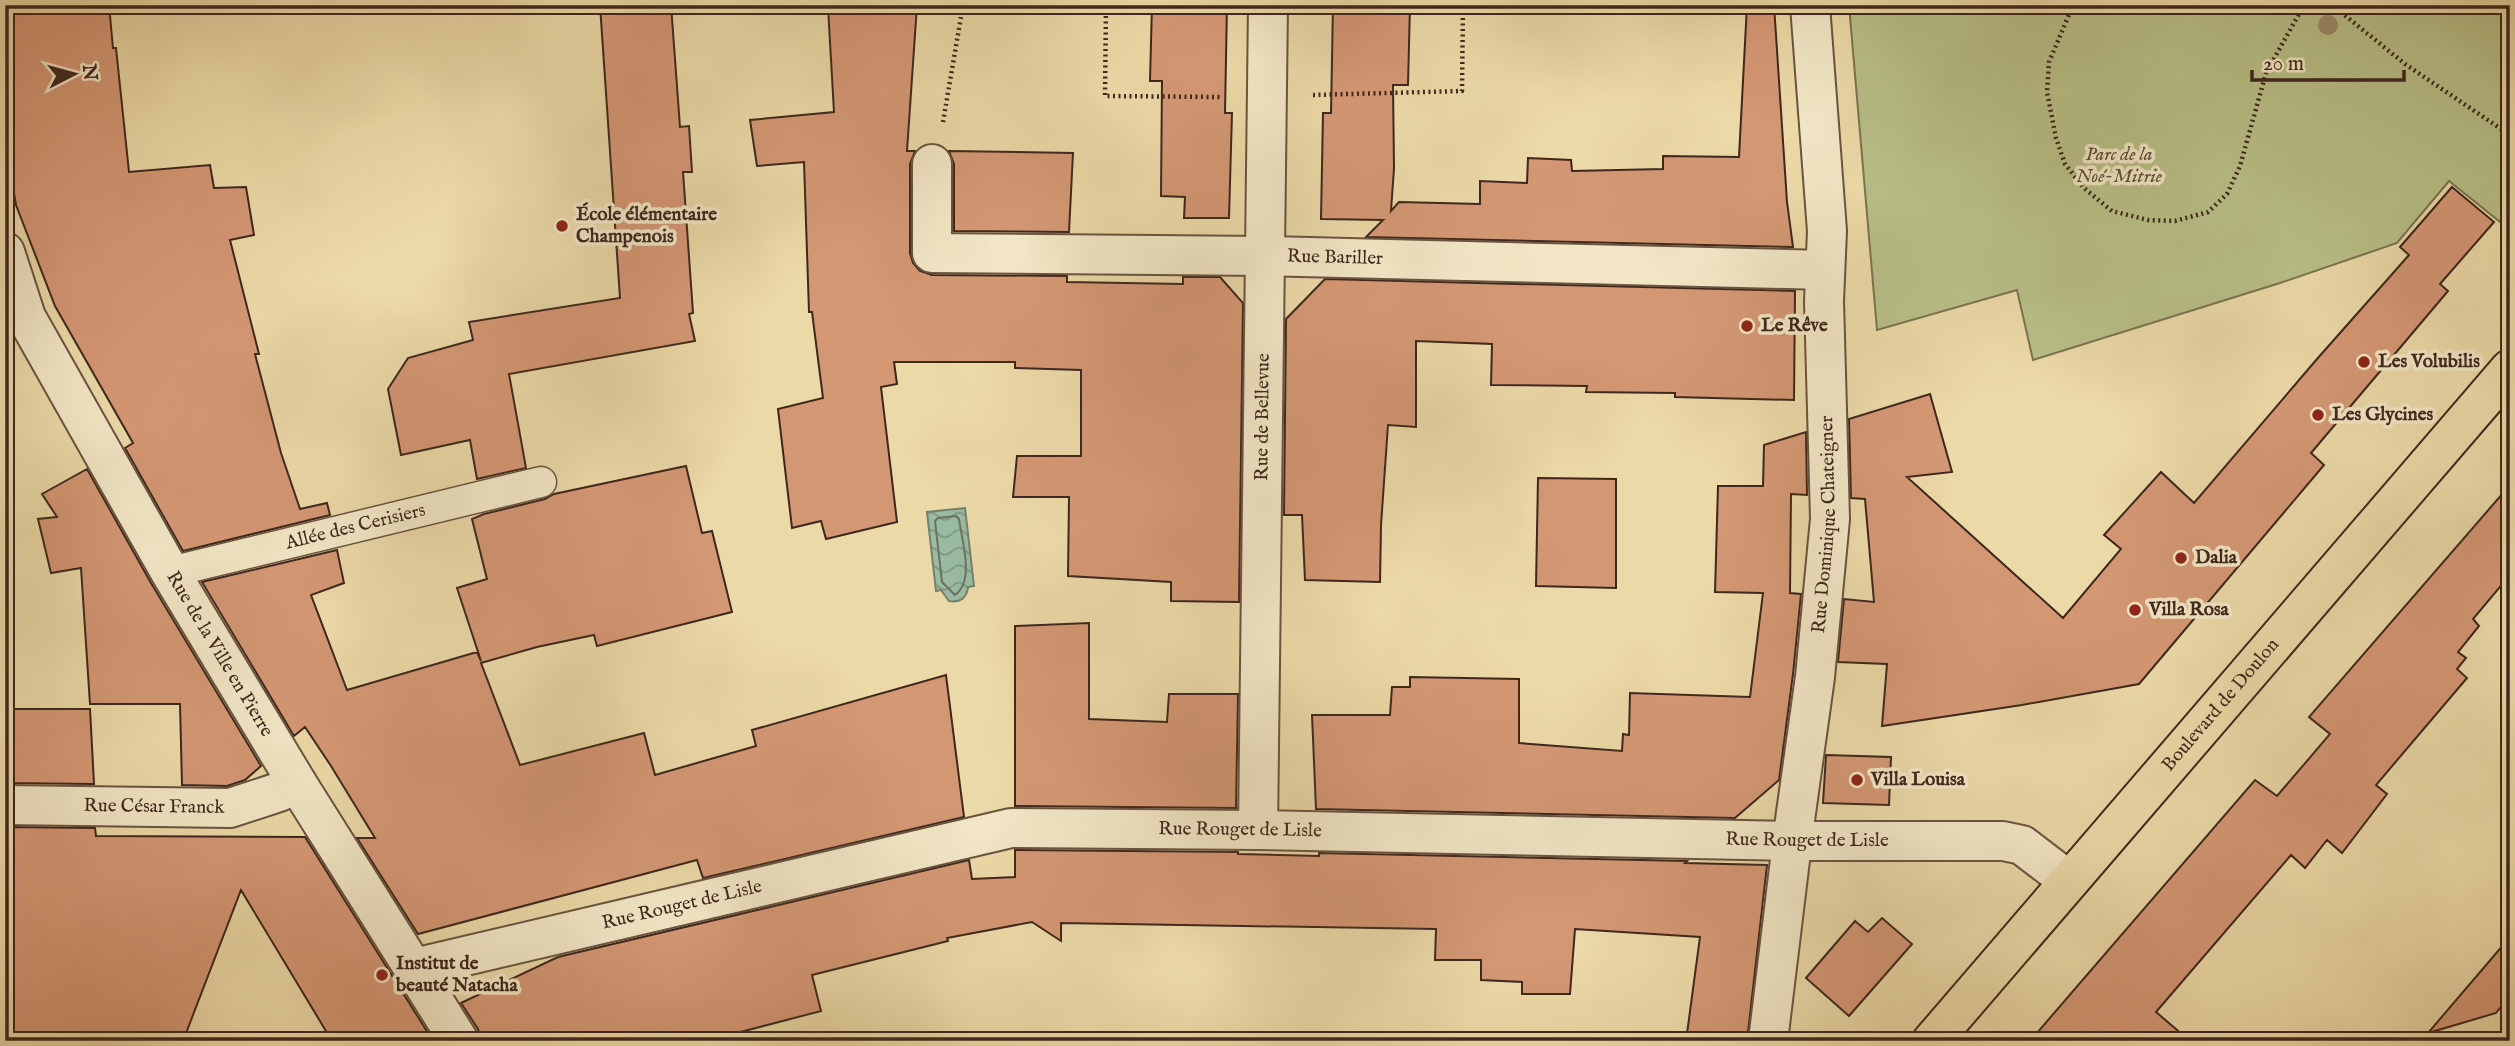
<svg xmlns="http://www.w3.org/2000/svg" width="2515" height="1046" font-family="'IM FELL English',serif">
	<defs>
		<pattern id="water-waves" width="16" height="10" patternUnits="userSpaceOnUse" patternTransform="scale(1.75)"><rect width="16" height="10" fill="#99bba2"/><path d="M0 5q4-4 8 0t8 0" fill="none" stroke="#7e9883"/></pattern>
	</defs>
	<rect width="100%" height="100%" fill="#ebd9a7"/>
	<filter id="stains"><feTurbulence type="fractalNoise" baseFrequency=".00286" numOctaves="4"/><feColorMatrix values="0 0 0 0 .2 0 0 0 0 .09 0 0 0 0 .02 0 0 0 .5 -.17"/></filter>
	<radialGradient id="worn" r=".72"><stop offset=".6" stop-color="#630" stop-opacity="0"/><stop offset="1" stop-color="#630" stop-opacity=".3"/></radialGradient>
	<path fill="#b8bf87" stroke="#7b7352" stroke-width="2" d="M1849,5h661v225l-61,-49 -52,62 -117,40 -247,77 -16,-70 -140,40z"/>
	<path fill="url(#water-waves)" stroke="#75806d" stroke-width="2" d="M965,508l9,78 -6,1c-1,11 -8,16 -19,14l-8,-11 -5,1 -9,-79z"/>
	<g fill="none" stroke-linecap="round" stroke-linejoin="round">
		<path stroke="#6c7160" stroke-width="2" d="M956,516l3,3c3,22 16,62 -4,76l-13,-13 -7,-61 3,-3z"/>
	</g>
	<path fill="#d49774" stroke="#3e271d" stroke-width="2" d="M5,5h104l4,43h3l13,124 81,-7 4,23 32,-1 8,48 -24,5 29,114h-4l26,99 19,56 27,-6 3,12 -147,36 -58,-103 8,-5 -78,-137 -39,-101 -11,-65z
		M600,5h71l9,122 9,-1 3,46h-9l10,141 -4,1 6,27 -186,33 17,94 -49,11 -7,-39 -69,15 -13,-66 20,-31 65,-18 -4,-18 151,-24z
		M854,5h63l-10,146h8l-5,13v89l3,10 7,8 12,4 135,1v6l116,2v-7h37l23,26 -4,299 -68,-1v-19l-103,-6 1,-79h-56l4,-41h64v-86l-66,-2v-6h-121l3,22 -16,3 16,135 -71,17 -5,-18 -29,7 -14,-119 45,-11 -11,-86h-3l-5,-150 -47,4 -7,-46 84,-8 -6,-105z
		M1152,5h75l-2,108h7l-3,105h-45l1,-21 -24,-1 1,-115h-12z
		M1333,5h77l-2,80h-15l1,83 -3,43 8,-9 81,2v-23l47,2 1,-25 43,2 1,11 91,-2v-13l76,1 8,-152h27l13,197 6,45 -427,-10 17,-17 -62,-1 2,-106h8z
		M949,151l124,2 -4,79 -115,-1v-67z
		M2452,187l42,35 -54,62 8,7 -137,162 13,12 -185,219 -117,21 -140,21 5,-62 -49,-2 6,-63 30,3 -9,-103 -14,-1 -2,-79 81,-25 22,78 -45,5 156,141 58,-69 -17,-14 57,-63 33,31 123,-144 92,-104 -9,-8z
		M1325,279l470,12 -1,109 -119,-3v-4l-89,-1 1,-6 -96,-1 1,-41 -76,-3v86l-28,-2 -7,100 -1,57 -75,-2 -3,-65h-18l2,-196z
		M1806,432l1,63 -16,-1 -1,99 11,1 -8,80 -14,106 -44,38 -419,-9 -4,-94h78l2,-28h18v-10l109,2v64l103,8 1,-17 6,1 1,-42 120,4 13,-104 -48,-1 3,-106h45l1,-41z
		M686,466l16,67 10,-2 20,81 -135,34 -3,-11 -57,12 -56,16 39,102 124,-32 11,42 101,-29 -4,-16 194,-55 18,142 -261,61 -6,-18 -279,74 -61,-96h18l-44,-72 -26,-39 -11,9 -92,-154 135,-32 7,33 -33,12 36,95 130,-38 4,9 -24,-73 30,-9 -15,-60 12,-5 61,-15 9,-5z
		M87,469l64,114 110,183 -16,14 -18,6 -45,-1 -2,-81h-90l-9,-136 -30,5 -13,-54 19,-2 -15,-23z
		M1538,478l78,1v109l-80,-2z
		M2510,485v90l-37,44 6,7 -21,26 8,6 -9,11 10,9 -91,107 11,9 -45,59 -15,-13 -22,28 -14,-13 -135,157 34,29h-160l225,-261 22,16 53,-62 -21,-17z
		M1089,623v96l78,3 2,-28h69l-2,114 -221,-2v-180z
		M5,709h85l4,75 -89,-1z
		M1826,755l65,2 -2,48 -66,-2z
		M5,827l90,1 1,8 209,1 128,204h-101l-91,-151 -58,151h-178z
		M1015,850l223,2v2l81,2v-3l368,8 -2,2 82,2 -20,176h-61l14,-104 -125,-8 -5,65h-48v-12l-41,-2v-20h-46l1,-31 -375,-6v18l-29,-19 -85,16 1,3 -136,34 9,36 -115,30h-225l-3,-12 -17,-26 97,-46 411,-97 3,19 43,-2z
		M1882,918l30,26 -63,72 -43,-38 49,-57 13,11z
		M2510,937v59l-14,17 -68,20z"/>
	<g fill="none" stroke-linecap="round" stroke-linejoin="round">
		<defs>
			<g id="lane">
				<path id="s1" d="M170,572l371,-90"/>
			</g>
			<g id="street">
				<path id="s2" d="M932,164v89l333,3 560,14"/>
				<path id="s3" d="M5,252l21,65 144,255 127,211 162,258"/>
				<path id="s4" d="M5,805l225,3 49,-16 18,-9"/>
				<path id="s5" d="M1258,830l10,-825"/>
				<path id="s6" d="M416,972l11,-7 584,-137 247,2 535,11h210l19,4 47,36"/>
				<path id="s7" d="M1768,1041l26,-214 21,-150 15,-158 -6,-218 3,-70 -17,-226"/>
			</g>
			<g id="primary">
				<path id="s8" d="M1932,1041l578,-672"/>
			</g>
		</defs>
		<use href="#lane" stroke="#695440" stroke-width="33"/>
		<use href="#street" stroke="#695440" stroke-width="42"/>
		<use href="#primary" stroke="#3e271d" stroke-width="42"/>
		<path stroke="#3e271d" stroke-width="4.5" stroke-dasharray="2 3.5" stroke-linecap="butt" d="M1106,5l-1,91 115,1
			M2073,5l-24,57 -2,30 9,46 9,26 19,24 28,23 36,9 27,1 33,-9 19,-18 13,-28 26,-93 38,-68
			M2332,5l73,59 105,71
			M1313,95l149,-4 1,-86
			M943,122l20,-117"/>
		<use href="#lane" stroke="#f2e6c6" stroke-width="30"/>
		<use href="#street" stroke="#f2e6c6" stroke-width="38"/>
		<use href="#primary" stroke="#ebd9a7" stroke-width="38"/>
	</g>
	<circle fill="#9c8c6a" cx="2328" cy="25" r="10"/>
	<g fill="#8f2418" stroke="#f2e6c6" stroke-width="2.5">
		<circle cx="562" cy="226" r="7"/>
		<circle cx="1747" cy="326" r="7"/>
		<circle cx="2364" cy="362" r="7"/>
		<circle cx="2318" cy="415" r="7"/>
		<circle cx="2181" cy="558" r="7"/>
		<circle cx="2135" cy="610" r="7"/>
		<circle cx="1857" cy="780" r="7"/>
		<circle cx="382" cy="975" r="7"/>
	</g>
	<g text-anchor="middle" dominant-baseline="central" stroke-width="7" stroke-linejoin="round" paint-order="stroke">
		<g font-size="19" font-style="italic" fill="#5c4d38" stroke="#f2e6c6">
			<text x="2119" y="155">Parc de la<tspan x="2119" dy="22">Noé-Mitrie</tspan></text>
		</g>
		<g font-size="19" font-weight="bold" fill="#3e271d" stroke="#f2e6c6" text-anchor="start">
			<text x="576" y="215">École élémentaire<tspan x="576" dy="22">Champenois</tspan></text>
			<text x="1761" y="326">Le Rêve</text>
			<text x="2378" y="362">Les Volubilis</text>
			<text x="2332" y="415">Les Glycines</text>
			<text x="2195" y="558">Dalia</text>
			<text x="2149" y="610">Villa Rosa</text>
			<text x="1871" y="780">Villa Louisa</text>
			<text x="396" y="964">Institut de<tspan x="396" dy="22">beauté Natacha</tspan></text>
		</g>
		<g font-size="19" fill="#3e271d" stroke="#f2e6c6">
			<text stroke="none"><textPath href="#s2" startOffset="492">Rue Bariller</textPath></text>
			<text stroke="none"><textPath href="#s5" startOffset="413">Rue de Bellevue</textPath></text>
			<text stroke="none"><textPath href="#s7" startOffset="520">Rue Dominique Chateigner</textPath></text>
			<text stroke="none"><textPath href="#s1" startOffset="191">Allée des Cerisiers</textPath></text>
			<text stroke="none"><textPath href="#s3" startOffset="457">Rue de la Ville en Pierre</textPath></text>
			<text stroke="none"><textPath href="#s8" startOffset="443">Boulevard de Doulon</textPath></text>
			<text stroke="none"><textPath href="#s4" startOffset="149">Rue César Franck</textPath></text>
			<text stroke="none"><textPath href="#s6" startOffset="842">Rue Rouget de Lisle</textPath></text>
			<text stroke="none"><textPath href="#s6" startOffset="1409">Rue Rouget de Lisle</textPath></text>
			<text stroke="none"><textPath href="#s6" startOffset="275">Rue Rouget de Lisle</textPath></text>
		</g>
	</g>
	<rect width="2515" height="1046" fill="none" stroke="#ebd9a7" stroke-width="28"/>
	<rect x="7" y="7" width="2501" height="1032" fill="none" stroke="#3e271d" stroke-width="3.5"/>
	<rect x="14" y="14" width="2487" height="1018" fill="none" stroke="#3e271d" stroke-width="2"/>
	<g transform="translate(74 74) rotate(84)" stroke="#f2e6c6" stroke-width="5" paint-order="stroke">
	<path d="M0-5L12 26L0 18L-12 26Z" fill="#3e271d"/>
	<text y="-10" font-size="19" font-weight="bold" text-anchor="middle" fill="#3e271d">N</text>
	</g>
	<path d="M2252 70v10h152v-10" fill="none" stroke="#3e271d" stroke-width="3.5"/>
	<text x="2263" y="70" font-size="21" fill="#3e271d" stroke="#f2e6c6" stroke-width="5" paint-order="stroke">20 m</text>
	<rect width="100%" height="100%" filter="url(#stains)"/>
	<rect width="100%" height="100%" fill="url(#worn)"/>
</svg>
